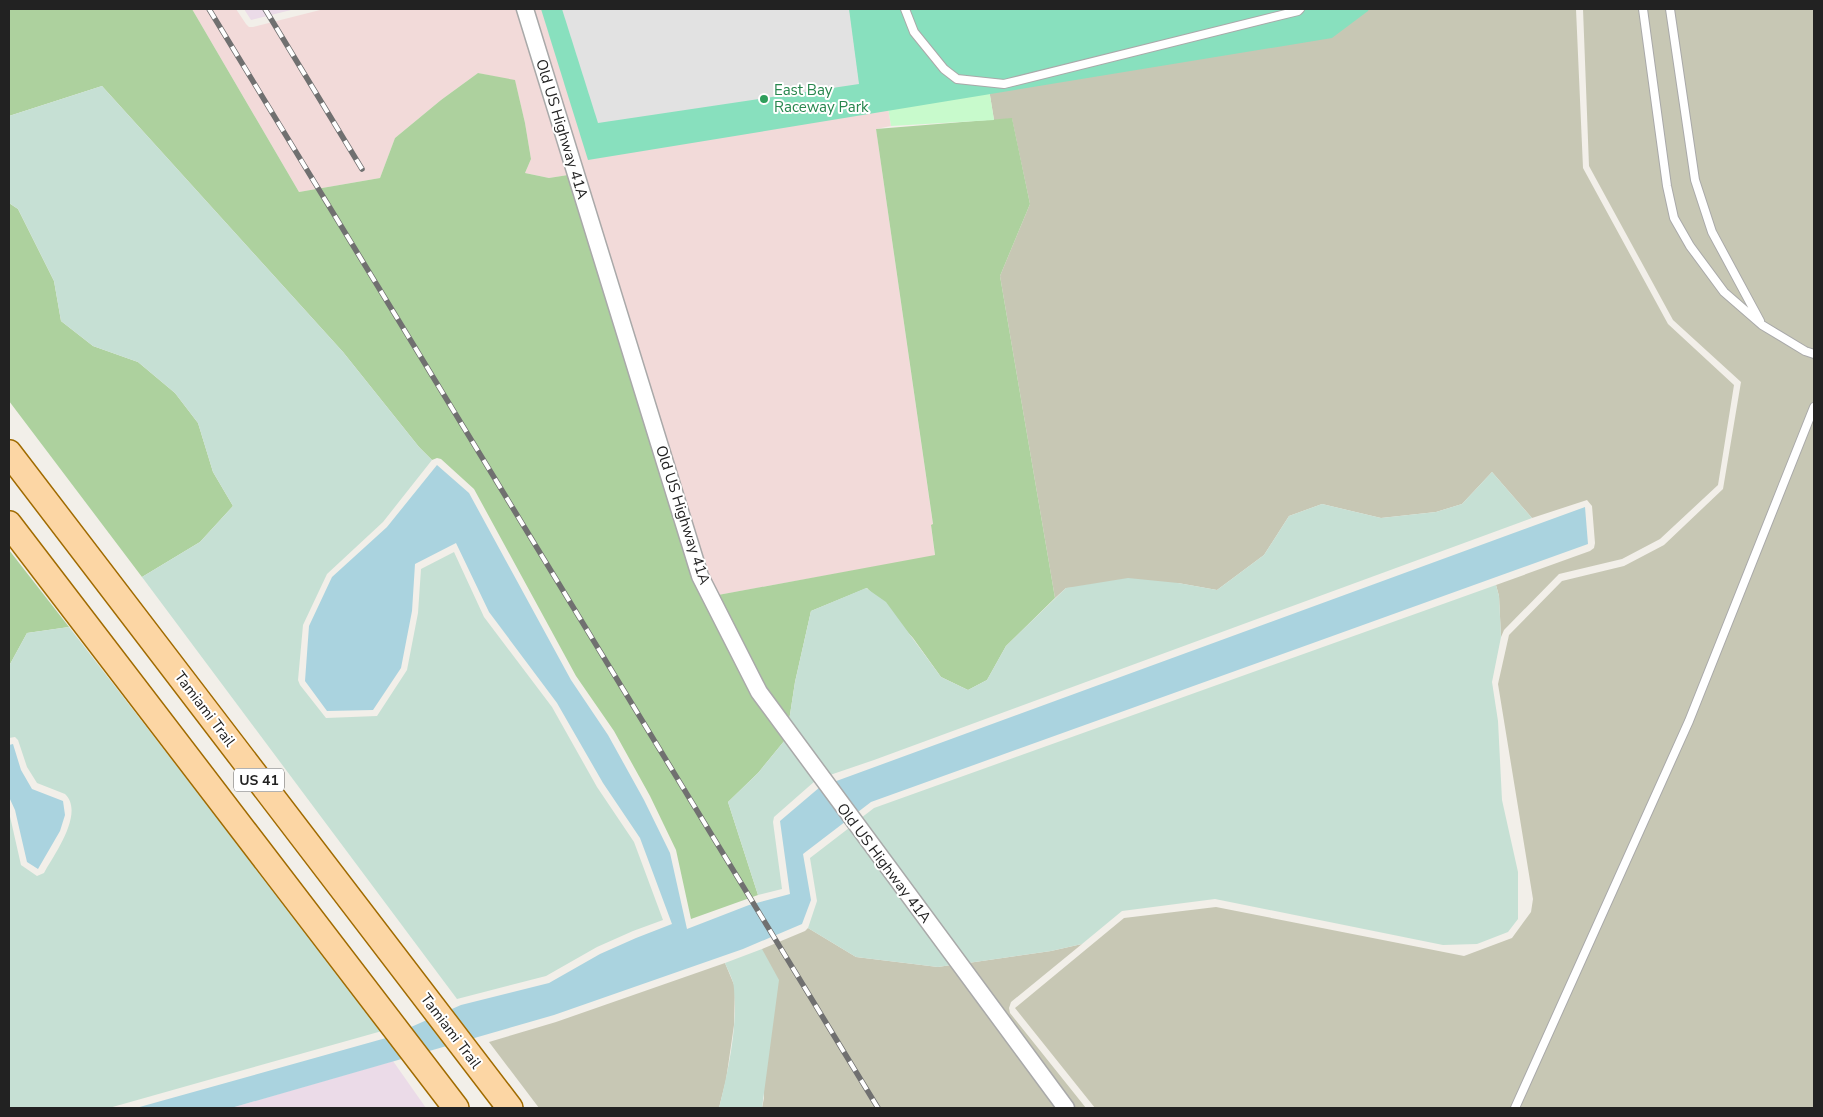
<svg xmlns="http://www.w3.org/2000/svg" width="1823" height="1117" font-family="'Nunito Sans',sans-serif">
	<rect width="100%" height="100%" fill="#f2efe9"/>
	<path fill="#f2dad9" d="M192,9h44l10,15 3,3h4l71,-18h193l51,166 -19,3 -24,-5 6,-14 -6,-36 -10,-42 -37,-8 -37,27 -46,38 -15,40 -81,14z
		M533,9h339l19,117 -15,3 57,396 -2,1 4,30 -217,39 -11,-22z"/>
	<path fill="#ebdbe8" d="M244,9h51l-44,11z
		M393,1061l33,47h-195z"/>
	<path fill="#c7c7b4" d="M976,9h600l7,159 85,156 66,61 -16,100 -58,54 -38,20 -63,15 -55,56 -3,7 -2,-41 -3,-11 94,-34 4,-3 1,-5 -3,-37 -5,-6 -55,18 -40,-46 -30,32 -26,8 -55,6 -59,-14 -33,12 -25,39 -47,35 -39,-7 -112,5 -11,10 -55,-322 30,-72 -18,-85 -18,1z
		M1583,9h231v1099h-719l-80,-100 109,-90 92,-11 248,49 48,-18 19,-26 2,-13 -35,-215 11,-49 53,-54 62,-15 40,-21 59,-56 18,-107 -68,-62 -84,-154z
		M808,928l48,29 82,10 13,-2 105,143h-294l2,-10 -2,-149 43,-18z
		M1082,944l-71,58 -2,6 1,5 76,95h-11l-107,-145 83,-12z
		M725,963l10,24 -1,38 -8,55 -7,28h-180l-50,-66 67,-20z"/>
	<path fill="#add19e" d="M9,9h183l107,183 81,-14 15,-40 46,-38 37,-27 37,7 10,43 6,36 -6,14 24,5 19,-3 125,404 59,117 33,44 -27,33 -30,29 30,93 -67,24 -15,-69 -26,-54 -36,-65 -38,-55 -102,-187 -33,-30 -4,-1 -5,2 -13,-13 -76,-95 -241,-266 -93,30z
		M1012,118l18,86 -30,72 55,322 -49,48 -19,34 -19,10 -27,-13 -28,-39 -46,-50 -56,23 -16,71 -6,39 -24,-33 -47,-93 217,-40 -4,-30 2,-1 -57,-395z
		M9,203l9,6 36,72 7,40 32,25 45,16 37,31 23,30 15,49 20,34 -33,36 -58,35 -133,-176z
		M9,550l60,77 -42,6 -18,33z"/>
	<path fill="#c6e0d4" d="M102,86l241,266 76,95 13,13 -49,62 -56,52 -24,51 -5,55 2,5 26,33 51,-2 30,-46 11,-57 3,-44 33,-17 30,65 68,90 45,80 37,55 29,78 -30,11 -36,16 -51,29 -89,23 -315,-422 58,-35 33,-36 -20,-34 -15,-49 -23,-30 -37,-31 -45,-16 -32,-25 -7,-40 -36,-72 -9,-6v-87z
		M1492,472l40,46 -658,242 -44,15 -41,-54 6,-39 16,-71 55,-23 20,14 55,75 27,13 19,-10 19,-34 60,-58 62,-10 50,5 39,7 47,-35 25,-39 33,-12 59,14 55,-6 26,-8z
		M1496,585l3,11 2,41 -9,45 6,39 4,79 16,72v47l-10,13 -31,12 -34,1 -228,-46 -93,12 -40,33 -31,7 -83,12 -107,-145 13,-10z
		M69,627l313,404 -273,77h-100v-296l12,53 16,11 7,-3c10,-18 41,-60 21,-79l-28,-11 -10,-16 -9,-27 -3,-3 -6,1v-72l18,-33z
		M785,740l30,41 -41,36 -1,5 9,67 -24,6 -30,-93 30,-29z
		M849,828l102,137 -13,2 -82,-10 -48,-29 9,-27 -7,-43z
		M762,949l17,31 -17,128h-43c9,-36 19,-82 15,-119 0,-9 -6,-18 -9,-26z"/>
	<path fill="#c8facc" d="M872,9h104l18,111 -103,6z"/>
	<path fill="#88e0be" d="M541,9h828l-1,2 -36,27 -744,122z"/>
	<path fill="#e2e2e2" d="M562,9h287l10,75 -261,39z"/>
	<path fill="#aad3df" d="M437,465l32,28 102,187 37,55 36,65 26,53 17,76 62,-24 41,-11 -10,-73 40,-34 765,-280 3,37 -717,258 -68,52 8,46 -9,24 -59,25 -189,66 -323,93h-95l250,-70 75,-33 88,-22 51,-29 36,-16 36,-14 -32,-86 -37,-55 -46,-80 -68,-91 -33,-69 -41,21 -3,47 -11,57 -28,42 -46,1 -22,-30 4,-55 23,-49 55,-50z
		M13,744l8,26 11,19 31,12 2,14 -5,16 -22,38 -11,-7 -12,-52 -6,-13v-52z"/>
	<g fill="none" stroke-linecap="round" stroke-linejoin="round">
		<defs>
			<path id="service" d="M905,9l9,23 30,37 13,10 47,5 294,-73 2,-2
				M1643,9l24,177 7,32 16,28 34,46 38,33 43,26 9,3
				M1670,9l25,171 17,52 48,89
				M1515,1108l174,-387 125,-314"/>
			<path id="minor" d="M525,9l175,567 59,116 307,416"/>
			<path id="primary" d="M9,453l501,655
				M9,524l447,584"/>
		</defs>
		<use href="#service" stroke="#a9a9a9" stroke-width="10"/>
		<use href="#minor" stroke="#a9a9a9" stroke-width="19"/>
		<use href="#primary" stroke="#a06b00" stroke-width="28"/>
		<use href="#service" stroke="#fff" stroke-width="8"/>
		<use href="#minor" stroke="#fff" stroke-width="16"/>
		<use href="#primary" stroke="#fcd6a4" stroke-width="25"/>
		<defs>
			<path id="rail" d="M209,9l669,1099
				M265,9l97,160"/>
		</defs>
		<use href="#rail" stroke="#707070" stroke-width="5.5"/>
		<use href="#rail" stroke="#fff" stroke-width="4" stroke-dasharray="11" stroke-linecap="butt"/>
	</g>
	<circle fill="#2e9e5b" stroke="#fff" stroke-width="2" cx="764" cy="99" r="5"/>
	<g text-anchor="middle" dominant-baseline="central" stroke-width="4" stroke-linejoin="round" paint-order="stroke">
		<rect fill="#fff" stroke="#646464" stroke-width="1" x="234" y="768.5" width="50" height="23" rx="4"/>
		<g font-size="14" font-weight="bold" fill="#222">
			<text x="259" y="780">US 41</text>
		</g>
		<g font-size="15" fill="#27864d" stroke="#fff" text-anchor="start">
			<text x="774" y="90">East Bay<tspan x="774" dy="17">Raceway Park</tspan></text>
		</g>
		<g font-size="15" fill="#222" stroke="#fff">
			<text transform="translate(562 129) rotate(73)">Old US Highway 41A</text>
			<text transform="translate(683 515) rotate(72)">Old US Highway 41A</text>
			<text transform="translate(205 709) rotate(53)">Tamiami Trail</text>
			<text transform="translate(884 863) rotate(53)">Old US Highway 41A</text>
			<text transform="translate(451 1031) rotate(53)">Tamiami Trail</text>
		</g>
	</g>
	<rect width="1823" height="1117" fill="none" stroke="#222222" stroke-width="20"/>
</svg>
